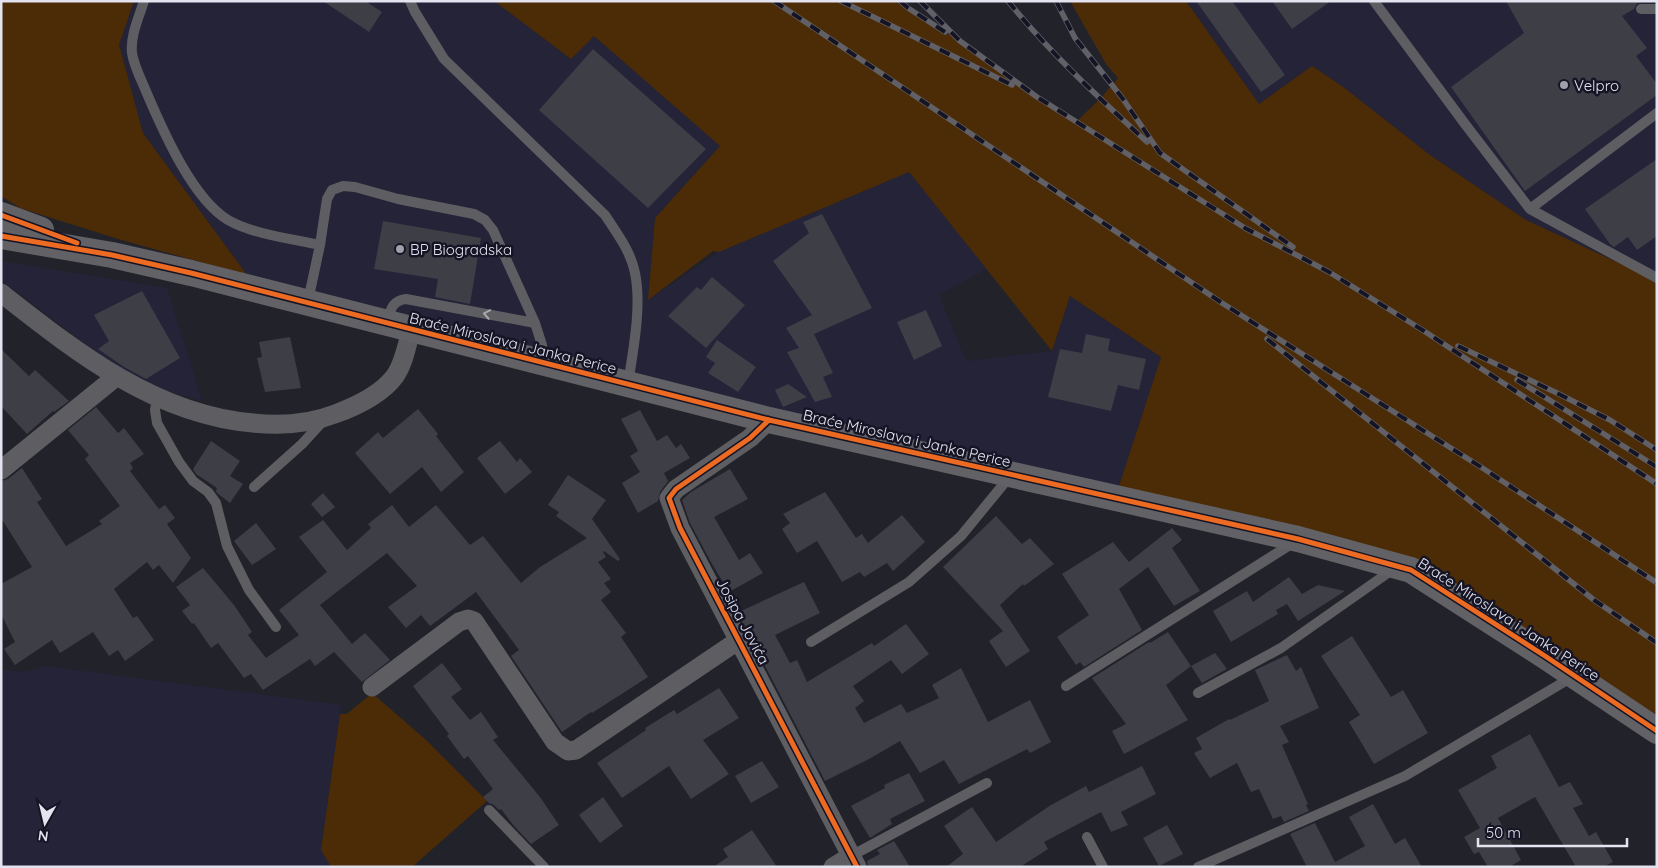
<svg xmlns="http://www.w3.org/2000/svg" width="1658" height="868" font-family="Quicksand,sans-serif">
	<rect width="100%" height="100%" fill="#22222b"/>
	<path fill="#242338" d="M134,1h360l77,58 23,-23 126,110 -65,72 -6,81 70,-47 190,-80 78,97 -48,26 27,66 86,-10 18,-55 91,61 -46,141 -868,-223 -104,-142 -24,-88z
		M1186,1h471v283l-23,-14 -108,-50 -96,-65 -88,-69 -30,-20 -53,38z
		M1,261l166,27 35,113 -50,-14 -59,-37 -92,-70z
		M46,666l295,39 -20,145 10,17h-330v-198l21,3z"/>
	<path fill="#4b2c07" d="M1,1h133l-15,44 24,88 104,142 -129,-36 -98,-31 -19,-12z
		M494,1h400l66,40 77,56 39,25 24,-23 18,-21 -12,-14 -36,-63h116l73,103 53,-38 30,20 88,69 96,65 108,50 23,14v447l-246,-161 -296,-72 46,-141 -91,-61 -18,55 -143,-179 -190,80 -6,-1 -65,49 7,-82 65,-72 -126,-110 -23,23z
		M372,693l53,46 62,62 -75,66h-81l-10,-17 19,-136h7z"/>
	<path fill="#3e3e46" d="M323,1h42l17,11 -13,20z
		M1196,1h36l53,74 -24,17z
		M1272,1h59l-39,28z
		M1506,1h141l-10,2 -3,6 -12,7 25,32 -11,8 21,28v11l-132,96 -74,-104 73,-54z
		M593,49l113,100 -58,59 -109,-98z
		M1657,159v77l-20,14 -9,-13 -14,10 -4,-3 -25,-35z
		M822,214l50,94 -58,26 19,39 -10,4 9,20 -17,5 -28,-50 12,-4 -13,-20 26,-13 -39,-54 36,-28 -6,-11z
		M383,221l98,17 -11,66 -35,-7 3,-18 -64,-10z
		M712,277l33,28 -39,43 -38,-32 29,-29 4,3z
		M142,291l38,67 -34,21 -22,-12 -26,-18 11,-8 -15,-26z
		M926,310l16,36 -28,14 -17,-38z
		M1086,334l24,5 -2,12 38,8 -7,31 -21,-5 -7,26 -63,-14 12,-48 22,4z
		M290,337l11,51 -36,4 -8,-34 5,-1 -3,-15z
		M717,340l39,27 -18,25 -30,-19 7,-10 -9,-6z
		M1,349l28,27 6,-6 34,31 -15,11 -1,-1 -26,23 -26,-28z
		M788,384l19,13 -24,10 -8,-17z
		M96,407l22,26 6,-5 20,26 -14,9 3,5 -3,3 29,38 6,-4 10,13 -8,6 24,34 -18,25 -14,-18 -6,5 -6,-8 -33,27 19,29 4,-2 17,24 -29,21 -7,-11 -9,6 -16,-24 -33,21 -8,-13 -37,25 -11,-16 11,-7 -14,-28v-30l31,-17 -31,-49v-37l7,-2 14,-11 20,31 -5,3 29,44 36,-22 -3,-3 21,-15 -35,-47 4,-4 -21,-25z
		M418,409l20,25 -2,2 28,36 -23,20 -19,-25 -32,27 -35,-41 23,-21 5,6z
		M640,410l17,31 10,-6 9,13 5,-4 9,14 -26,15 4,8 -8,11 -2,9 -20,12 -16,-30 18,-11 -10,-16 8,-5 -17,-32z
		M211,441l29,20 -10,15 13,8 -13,19 -13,-10 -1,-2 1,-3 -21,-14 -3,-5z
		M500,441l17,21 3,-4 12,14 -27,22 -28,-36z
		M730,469l18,30 -34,18 25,43 11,-7 13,20 -34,19 -17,-28 -22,-41 -8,-23 9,-8z
		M568,475l38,25 -14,19 28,40 -2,2 -14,-10 -1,1 3,5 -8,5 13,17 -7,4 7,9 -10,8 25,33 -5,4 27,40 -56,36 -1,-1 -29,20 -51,-76 8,-6 -43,-58 -46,34 -9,-11 -15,13 -18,-21 29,-21 -30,-33 -67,52 32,39 13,-11 25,27 -28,22 -28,-30 -19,14 -5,-7 -47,31 -12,-16 -7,4 -26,-35 -7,5 -17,-25 -2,1 -10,-13 8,-6 -14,-18 27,-19 31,37 18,27 -4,3 18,23 33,-23 -20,-25 48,-38 -28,-35 24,-17 24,30 24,-22 -3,-4 24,-19 17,22 27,-22 34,40 13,-9 38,47 19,-16 47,-29 -31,-22 3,-4 -11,-7z
		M825,492l31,46 6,-4 6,9 34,-28 23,27 -32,29 -6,-8 -23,14 -4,-5 -18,10 -25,-41 -20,12 -15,-24 8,-6 -7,-9z
		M323,493l12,14 -13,10 -11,-13z
		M996,516l26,28 8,-6 24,26 -30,22 -1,-2 -23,21 30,46 -24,16 -17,-26 14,-10 -60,-64z
		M256,523l20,26 -24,16 -18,-24z
		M1172,528l10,12 -10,8 28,43 -26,15 -26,-39 -29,22 23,41 -58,37 -4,-5 -4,3 -19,-28 32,-22 -27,-41 51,-32 16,20z
		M1289,577l13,17 16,-9 27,6 -47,30 -11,-17 -11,6 2,4 -47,28 -18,-31 34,-20 6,11z
		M804,582l16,31 -45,22 15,28 7,-3 10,22 65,-39 2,3 32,-22 23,30 -27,20 -11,-14 -38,26 11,15 -9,7 9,15 37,-19 6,9 32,-15 -7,-13 29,-17 27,54 42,-22 21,42 -21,11 -3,-4 -68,35 -15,-24 -24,13 -20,-32 -31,18 -44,22 -86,-165 4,-2 -2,-3z
		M1168,632l23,34 -25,19 22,35 -64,34 -12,-23 14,-7 -34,-46 57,-36 1,1z
		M1352,636l39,61 12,-7 25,43 -54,31 -25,-42 11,-7 -39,-59z
		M1215,653l12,16 -25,14 -11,-17z
		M1287,655l9,16 5,-4 18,41 -39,18 9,16 -7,3 26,59 -2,1 3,6 -25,11 -3,-6 -8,3 -14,-30 -8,3 -14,-29 -27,15 -16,-25 8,-4 -6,-11 33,-19 1,1 39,-19 -14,-31z
		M442,663l20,26 -11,8 19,23 11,-8 17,25 -5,3 47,57 19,28 -28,19 -17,-18 -13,-17 -2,1 -5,-5 -5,-2 -6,-6 10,-8 -25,-33 -4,3 -17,-23 2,-2 -36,-48z
		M719,688l20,30 -36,22 26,34 -38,25 -22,-33 -47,32 -25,-35 49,-33 -1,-2 29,-18 3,4z
		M1530,734l29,53 11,-5 13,22 -10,4 16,28 7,-4 17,30 -10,5h-27l-41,-70 -37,21 23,42 -12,7h-21l-9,-15 -5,2 -10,-17 16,-9 -22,-38 39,-22 -6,-12z
		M762,761l17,26 -28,16 -16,-27z
		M1142,766l14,28 -35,18 7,13 -17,7 -10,-20 -57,30 4,7 -28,18h-74l17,-13 -19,-28 28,-19 24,35 55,-37 35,-19 3,6z
		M909,773l16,28 -35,18 2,5 -22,14 -19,-32 34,-18 -1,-3z
		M603,797l20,29 -23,17 -21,-28z
		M1373,804l22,40 10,-6 17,29h-115l-17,-33 25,-11 20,39 30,-16 -16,-29z
		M1167,825l16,29 -24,12 -16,-28z
		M752,830l25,37h-64l15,-10 -5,-8z
		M894,841l16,26h-42l-1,-6 13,-7 -3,-4z"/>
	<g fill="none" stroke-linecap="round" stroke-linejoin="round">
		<path stroke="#5e5e62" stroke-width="10" d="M144,1c-5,16 -14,35 -12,52 2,14 11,30 16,43 16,37 45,103 80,124 24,14 65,19 92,25
			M410,1l5,11 29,47 161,156c12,18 26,37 30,58 7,33 -2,78 -7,111
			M1374,1l91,123 65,85 127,69
			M1641,9h16
			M1530,209l127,-96
			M308,301l12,-56 7,-46 5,-9 11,-4 12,1 43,12 76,15 11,6 8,10 42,93 7,22 -1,17
			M387,321c4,-12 5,-20 19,-22l129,24
			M157,398l-2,12 2,13 22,39 14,19 15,11 8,11 11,43 22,44 27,37
			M254,487l48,-43 22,-24
			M811,642l98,-60 52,-46 50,-61
			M1066,686l227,-143
			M1198,693l83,-45 114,-80
			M489,810l55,57
			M1087,837l16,30
			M851,856l136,-73
			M1198,867l207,-91 169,-100"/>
		<path stroke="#5e5e62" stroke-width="19" d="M1,293c74,58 154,122 252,130 28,3 56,1 82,-9 22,-8 46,-19 60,-38 9,-13 12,-31 16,-46
			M769,420l-19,18 -74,51 -7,9 11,30 177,339
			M1,470l116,-94
			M372,687l87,-65 9,-3 6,2 81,121 13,9 8,-1 163,-110
			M833,867l18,-11"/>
		<path stroke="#616166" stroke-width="26" d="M1,215l40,15
			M1,236l111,19 79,18 578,147 529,119 113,31 134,86 112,75"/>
		<defs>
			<path id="rail" d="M774,1l448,302 262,166 173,114
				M841,1l171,84
				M900,1l8,7 37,24
				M920,1l40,40 77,56 208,131 84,44 95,59 233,153
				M1008,1c41,51 90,96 139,141
				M1056,1l19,37 48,61 37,54 133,94
				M1267,339l327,261 63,43
				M1458,346l99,47 53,27 47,30
				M1517,380l140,87"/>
		</defs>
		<use href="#rail" stroke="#606066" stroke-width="5.5"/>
		<use href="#rail" stroke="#151425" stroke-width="4" stroke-dasharray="11" stroke-linecap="butt"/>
		<defs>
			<path id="cycleway" d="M1,215l76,28
				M1,236l111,19 79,18 578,147 529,119 113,31 134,86 112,75
				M769,420l-19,18 -74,51 -7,9 11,30 177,339"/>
		</defs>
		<use href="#cycleway" stroke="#151425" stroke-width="8"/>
		<use href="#cycleway" stroke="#ed6a23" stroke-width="5"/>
	</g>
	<defs><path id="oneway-chevron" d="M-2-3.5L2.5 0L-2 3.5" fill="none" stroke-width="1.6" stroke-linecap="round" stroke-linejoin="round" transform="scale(1.25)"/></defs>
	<use stroke="#a8a8b0" href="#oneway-chevron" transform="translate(487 314) rotate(-169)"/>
	<g fill="#a0a0ab" stroke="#151425" stroke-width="2">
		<circle cx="1564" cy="85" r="5"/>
		<circle cx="400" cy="249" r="5"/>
	</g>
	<g text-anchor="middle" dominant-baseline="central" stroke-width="5" stroke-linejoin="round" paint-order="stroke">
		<g font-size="15" fill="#e4e4f0" stroke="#151425" text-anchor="start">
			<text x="1574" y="85">Velpro</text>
			<text x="410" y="249">BP Biogradska</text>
		</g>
		<g font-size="15" fill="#e4e4f0" stroke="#151425">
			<text transform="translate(513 343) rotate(14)">Braće Miroslava i Janka Perice</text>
			<text transform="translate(907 438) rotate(13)">Braće Miroslava i Janka Perice</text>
			<text transform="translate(1509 619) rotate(33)">Braće Miroslava i Janka Perice</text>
			<text transform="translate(743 621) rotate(62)">Josipa Jovića</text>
		</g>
	</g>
	<rect width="1658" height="868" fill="none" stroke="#e4e4f0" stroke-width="5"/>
	<g transform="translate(45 823) rotate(188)" stroke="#151425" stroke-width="4" paint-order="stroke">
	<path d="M0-4L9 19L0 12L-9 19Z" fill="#e4e4f0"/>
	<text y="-8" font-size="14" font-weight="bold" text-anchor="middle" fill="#e4e4f0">N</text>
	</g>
	<path d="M1478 838v8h149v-8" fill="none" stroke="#e4e4f0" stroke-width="2.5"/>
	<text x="1486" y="838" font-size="15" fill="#e4e4f0" stroke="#151425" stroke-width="4" paint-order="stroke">50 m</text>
</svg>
